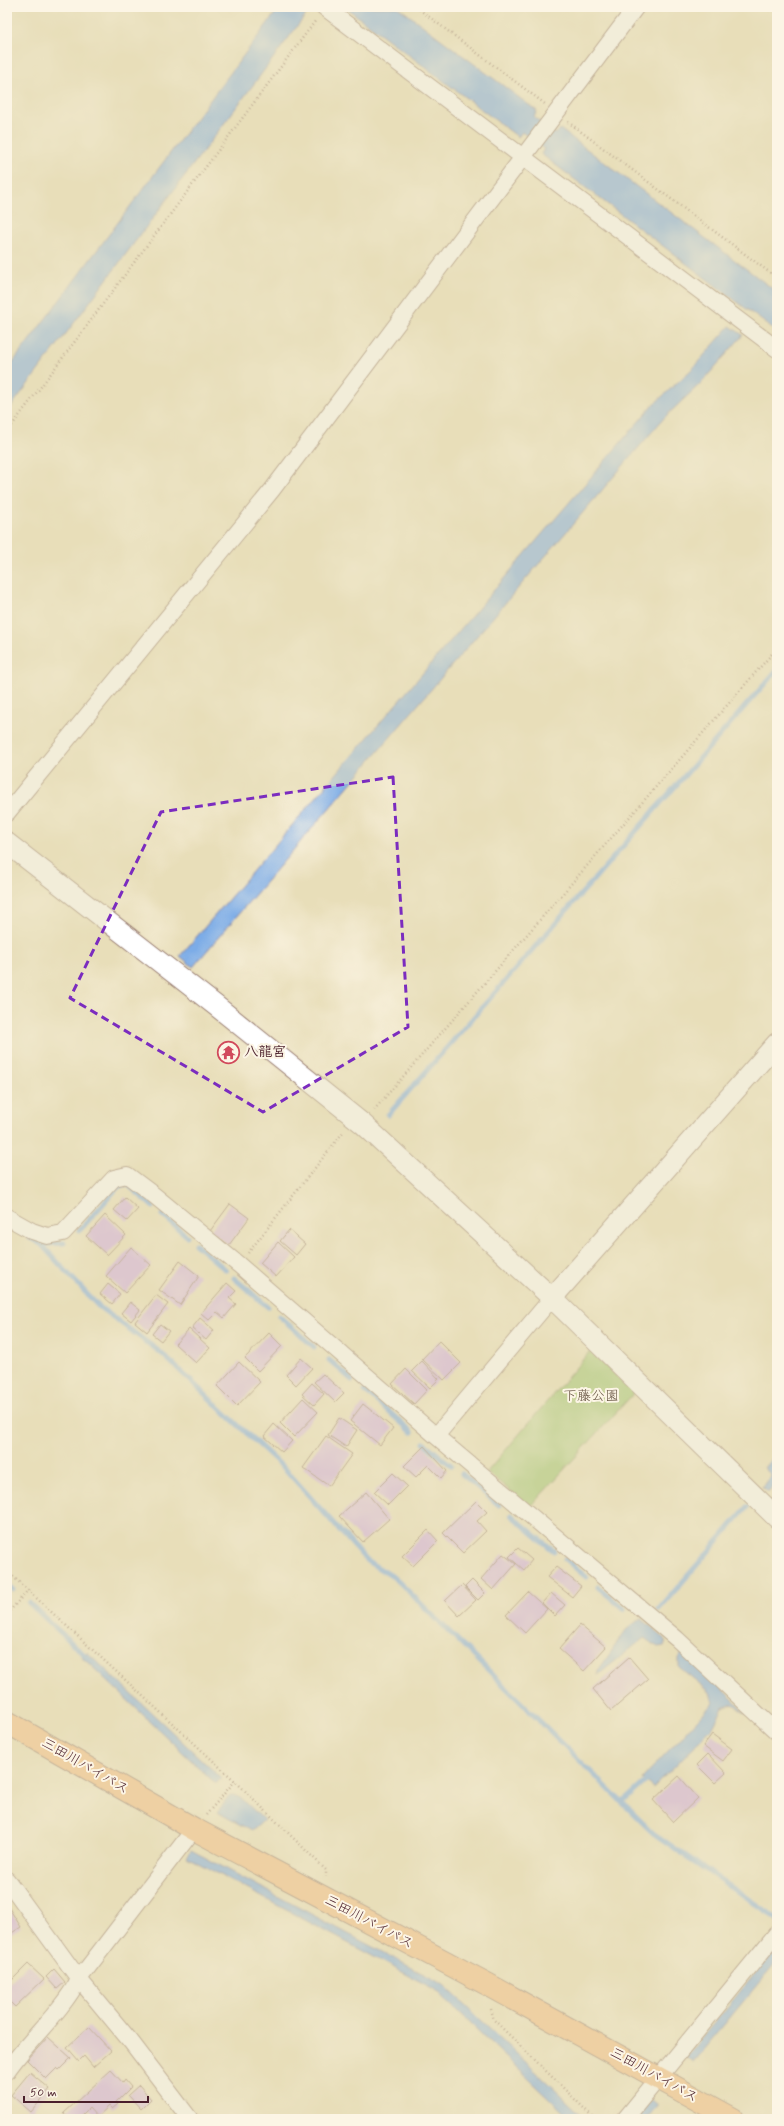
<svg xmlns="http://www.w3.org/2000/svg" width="784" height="2126" font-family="Mynerve,'Klee One',sans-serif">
	<rect width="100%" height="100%" fill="#fcf5e5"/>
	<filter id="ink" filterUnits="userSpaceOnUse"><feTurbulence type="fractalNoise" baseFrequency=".025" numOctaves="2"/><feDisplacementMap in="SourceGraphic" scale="8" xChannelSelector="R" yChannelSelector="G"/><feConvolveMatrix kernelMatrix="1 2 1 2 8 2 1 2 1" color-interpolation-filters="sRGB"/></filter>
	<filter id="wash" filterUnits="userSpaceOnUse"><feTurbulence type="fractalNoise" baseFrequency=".012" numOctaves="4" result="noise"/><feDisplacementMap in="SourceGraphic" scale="16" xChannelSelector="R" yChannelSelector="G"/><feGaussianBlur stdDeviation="0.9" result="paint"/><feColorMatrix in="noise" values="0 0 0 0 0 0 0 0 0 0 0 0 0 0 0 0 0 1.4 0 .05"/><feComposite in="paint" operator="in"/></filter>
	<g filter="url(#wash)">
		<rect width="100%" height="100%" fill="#e8deb9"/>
		<path fill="#9fc672" stroke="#74724e" d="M590,1351l44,42 -104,114 -43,-35z"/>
		<path fill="#7cace7" stroke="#636689" d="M280,7h21l7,5 -301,400v-42z
			M345,7h53l139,104 -3,6 22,17 4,-5 217,163v40l-236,-178 3,-5 -22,-17 -4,5z
			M730,326l13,9 -41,47 -38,36 -471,549 -13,-11 472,-550 39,-36z
			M777,1452v32l-10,8 -5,-5 9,-12 -7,-7z
			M641,1618l25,22 -2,6 -6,1 -14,-9 -46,37v-4l28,-41z
			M87,1652l134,126 -5,6 -134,-127z
			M684,1653l64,61 -15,-10 -10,4 -11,20 -59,60 -11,-9 71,-76 -3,-11 -31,-25v-11z
			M231,1795h7l26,25 -12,11 -35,-19z
			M191,1850l253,135 142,134h-15l-137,-130 -247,-132z
			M777,1947v14l-84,101 -7,-5z
			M651,2099l7,6 -11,14h-12z"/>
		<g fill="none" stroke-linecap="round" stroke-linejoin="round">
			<path stroke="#7cace7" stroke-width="5" d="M388,1115l389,-445
				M162,1215l25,21
				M79,1231l39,-44 9,-3 26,23
				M30,1238l11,6 57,62 62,46 126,118 81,91 28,17 258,255 124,86
				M46,1244l18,-1
				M195,1244l31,26
				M234,1278l34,29
				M279,1316l35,31
				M329,1360l23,20
				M365,1391l47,41
				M424,1443l27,22
				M462,1474l37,31
				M511,1515l43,36
				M565,1559l21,18
				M7,1585l6,5
				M598,1587l26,22
				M29,1603l59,55
				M659,1609l88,-102
				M622,1803l24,-22"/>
		</g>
		<g id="blocks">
			<path fill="#d0abe6" d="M125,1197l13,12 -11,12 -13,-11z
				M230,1204l19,14 -20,27 -19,-14z
				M105,1215l21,20 -19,20 -21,-19z
				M289,1230l16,14 -9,11 -16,-14z
				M278,1242l16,15 -18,20 -16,-14z
				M131,1247l20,18 -26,28 -19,-17z
				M180,1261l19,15 -19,29 -21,-15z
				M227,1283l9,8 -7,7 7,6 -12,14 -7,-6 -8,8 -8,-7z
				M108,1284l12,10 -8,10 -12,-10z
				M156,1295l12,9 -21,28 -12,-10z
				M130,1302l10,8 -9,11 -10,-8z
				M200,1318l14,12 -8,10 -14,-12z
				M160,1324l9,7 -8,10 -9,-7z
				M189,1329l21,19 -14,15 -21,-19z
				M269,1333l13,13 -24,25 -13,-13z
				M439,1341l22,22 -17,17 -22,-21z
				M301,1358l11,10 -16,17 -10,-10z
				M422,1361l17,18 -9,9 -18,-17z
				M239,1362l21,20 -23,24 -20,-20z
				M406,1369l21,21 -13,14 -22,-20z
				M323,1374l21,19 -9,9 -21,-20z
				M312,1383l12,11 -10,11 -12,-11z
				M303,1398l15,14 -24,25 -14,-14z
				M363,1404l30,24 -13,17 -30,-24z
				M339,1418l18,12 -11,17 -18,-12z
				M274,1424l18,17 -10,11 -18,-16z
				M326,1436l26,18 -23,32 -26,-18z
				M424,1446l23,25 -6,7 -13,-13 -12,12 -12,-11z
				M393,1473l14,13 -19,19 -14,-13z
				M366,1492l23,27 -26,23 -24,-26z
				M476,1501l11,11 -10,9 9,10 -23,22 -20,-20z
				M428,1530l10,11 -25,25 -11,-10z
				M518,1548l14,12 -8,10 -15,-13z
				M503,1554l13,10 -23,26 -12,-11z
				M556,1567l25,19 -9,11 -25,-20z
				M472,1580l13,13 -7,7 -13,-13z
				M462,1585l14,15 -17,16 -14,-15z
				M528,1592l19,17 -22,24 -19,-18z
				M551,1593l14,12 -10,11 -13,-13z
				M580,1625l26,22 -22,24 -25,-22z
				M629,1657l19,22 -37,32 -18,-22z
				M712,1734l20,15 -9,12 -20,-15z
				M708,1754l18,19 -11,10 -18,-18z
				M679,1776l19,22 -25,24 -20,-22z
				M7,1905l14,22 -14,9z
				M28,1964l16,15 -29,28 -8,-8v-14z
				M54,1969l11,13 -8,7 -11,-12z
				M89,2027l22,24 -18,16 -9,-11 -5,5 -12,-14z
				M48,2037l23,21 -12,12 -2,-2 -11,11 -19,-19z
				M111,2070l12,13 2,-3 6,7 -15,15 2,2 -6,5 -3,-3 -12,11 -8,-9 -11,11h-9l-5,-6z
				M30,2072l20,17 -19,23 -20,-17z
				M139,2085l12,14 -10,10 -13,-14z"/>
		</g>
	</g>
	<g filter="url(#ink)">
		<use href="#blocks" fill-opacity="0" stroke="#997e72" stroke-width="1"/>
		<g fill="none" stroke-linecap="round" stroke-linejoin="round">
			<defs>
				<path id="minor" d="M324,7l453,342
					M7,813l265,-323 364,-483
					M7,1217l25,14 15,5 16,-3 51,-55 13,-3 28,21 84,69 197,171 241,203 100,93
					M436,1436l116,-138
					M7,1880l72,99 53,64 58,76
					M7,2071c22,-32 53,-57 72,-92l115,-150
					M625,2119l152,-186"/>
				<path id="tertiary" d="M7,843l208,162 148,119 189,174 225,220
					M552,1298l225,-255"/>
				<path id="trunk" d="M7,1722l187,107 293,155 246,135"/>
			</defs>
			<use href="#minor" stroke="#997e72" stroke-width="18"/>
			<use href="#tertiary" stroke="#997e72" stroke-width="22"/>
			<use href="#trunk" stroke="#997e72" stroke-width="24"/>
			<path stroke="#997e72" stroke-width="2.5" stroke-dasharray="1 3" stroke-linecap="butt" d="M416,7l129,97
				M568,122l209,156
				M7,432l309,-412
				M374,1110l403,-462
				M248,1253l96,-122
				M7,1571l228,210 91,89v7
				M7,1614l22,-25
				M206,1815l29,-34
				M491,2009l3,11 101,99"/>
			<use href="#minor" stroke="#fff" stroke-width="16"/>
			<use href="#tertiary" stroke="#fff" stroke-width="20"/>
			<use href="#trunk" stroke="#f6be87" stroke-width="22"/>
		</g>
	</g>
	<path d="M0 0H784V2126H0ZM393,777l15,250 -145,85 -193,-114 91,-186z" fill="#e8deb9" fill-opacity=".55" fill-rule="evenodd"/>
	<path fill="none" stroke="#7b2cbf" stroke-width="3" stroke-dasharray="8 5" stroke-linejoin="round" d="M393,777l15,250 -145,85 -193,-114 91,-186z"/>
	<defs>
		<symbol id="temple-ring" viewBox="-11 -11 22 22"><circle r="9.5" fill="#fcf5e5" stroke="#d1495b" stroke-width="1.5"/><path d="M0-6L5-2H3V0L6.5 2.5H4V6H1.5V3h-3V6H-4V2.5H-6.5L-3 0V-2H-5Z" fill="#d1495b"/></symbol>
	</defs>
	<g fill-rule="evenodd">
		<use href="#temple-ring" x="216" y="1040" width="25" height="25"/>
	</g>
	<g text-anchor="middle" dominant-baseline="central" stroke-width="4" stroke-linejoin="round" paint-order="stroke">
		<g font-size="14" font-weight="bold" fill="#4a1f2b" stroke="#fcf5e5" text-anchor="start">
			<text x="244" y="1052">八龍宮</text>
		</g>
		<g font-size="14" fill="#645140" stroke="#fcf5e5">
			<text x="591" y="1396">下藤公園</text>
		</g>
		<g font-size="14" fill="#4a1f2b" stroke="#fcf5e5">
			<text transform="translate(85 1766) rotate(30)">三田川バイパス</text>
			<text transform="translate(369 1922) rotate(28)">三田川バイパス</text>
			<text transform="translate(654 2075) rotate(29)">三田川バイパス</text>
		</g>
	</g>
	<rect width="784" height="2126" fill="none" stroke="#fcf5e5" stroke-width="24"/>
	<path d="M24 2096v6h124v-6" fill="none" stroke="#4a1f2b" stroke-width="2"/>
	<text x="30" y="2096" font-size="12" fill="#4a1f2b" stroke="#fcf5e5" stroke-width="3" paint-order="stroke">50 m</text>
</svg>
